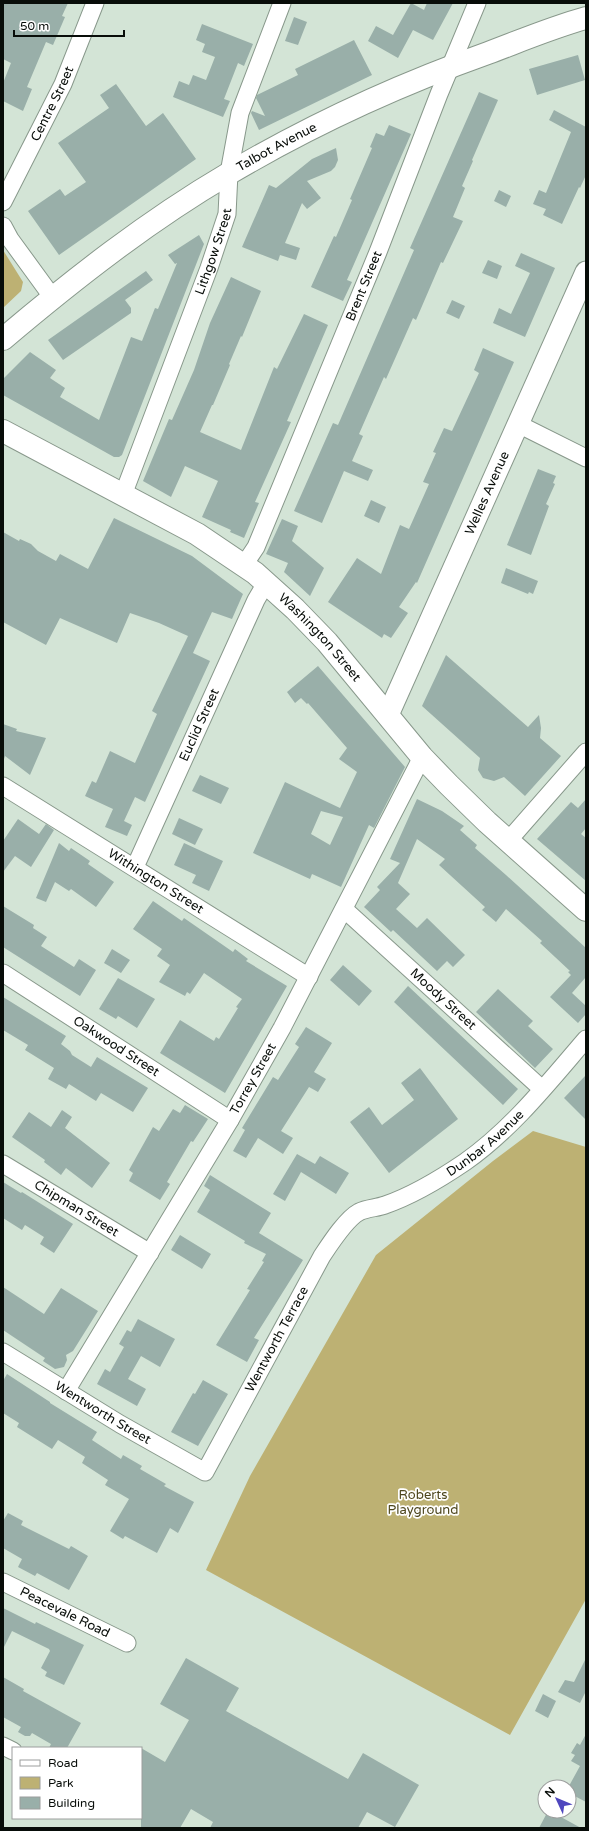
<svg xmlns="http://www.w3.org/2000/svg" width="589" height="1831" font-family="'Varela Round',sans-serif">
	<rect width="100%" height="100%" fill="#d3e4d6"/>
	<path fill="#bdb173" d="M3,250l20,32 -2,9 -18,17z
		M533,1131l53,16v452l-76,136 -304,-165 44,-94 126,-221 117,-94z"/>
	<path fill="#99afa9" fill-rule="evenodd" d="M3,3h65l-6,13 3,1 -12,28 -7,-3 -19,45 5,2 -9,22 -20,-10v-18l8,-20 -8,-4z
		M411,3l13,7 3,-7h26l-20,37 -20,-10 -15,28 -30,-17 8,-15 17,9z
		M294,17l13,5 -9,23 -13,-4z
		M202,24l51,20 -9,22 -6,-3 -14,36 6,2 -7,16 -50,-20 6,-16 10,4 4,-10 13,5 9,-23 -13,-5 3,-8 -9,-4z
		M354,40l18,35 -113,55 -8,-17 1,-2 13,5 -9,-18 1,-3 41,-20 -3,-6z
		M578,55l7,25 -48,15 -8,-26z
		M116,84l30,42 17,-13 33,46 -137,96 -31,-44 32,-22 5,7 21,-14 -28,-39 51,-35 -9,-13z
		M479,92l19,8 -26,60 1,1 -11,25 3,2 -12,29 10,4 -20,42 -2,-1 -25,58 -3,-2 -27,61 -2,-2 -25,57 4,2 -11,25 21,9 -5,11 -24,-10 -22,52 -28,-12 39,-88 5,2 76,-175 -4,-2z
		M554,110l32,17v48l-6,13 -1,-1 -17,37 -19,-9 3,-6 -13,-5 6,-14 7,3 25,-61 -22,-12z
		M389,125l22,9 -64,146 5,2 -9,19 -32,-14 23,-51 2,1 16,-37 -2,-1 22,-51 -2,-1 6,-14 8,3z
		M336,148l2,12 -3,7 -4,4 -24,10 14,17 -14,11 -5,-6 -17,40 15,5 -4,12 -16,-5 -2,6 -36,-14 27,-62 7,3 36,-29z
		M499,190l12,6 -5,11 -12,-6z
		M199,235l5,9 -82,211 -3,2h-5l-111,-62v-16l27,-27 26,18 -6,8 15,10 -5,9 39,23 32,-83 11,4 13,-33 3,1 19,-46 -2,1 -7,-9z
		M521,253l34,15 -30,69 -32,-14 6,-15 12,6 19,-41 -15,-7z
		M488,260l14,6 -5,13 -15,-6z
		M146,271l7,9 -28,20 6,8v5l-68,47 -15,-20z
		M231,277l30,14 -19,46 -1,-1 -12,28 1,1 -17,40h-1l-12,27 41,18 33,-83 3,2 27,-55 24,11 -41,96 4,1 -36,80 4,1 -15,35 -14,-6 1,-2 -29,-13 16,-36 -33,-15 -14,31 -28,-16 26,-62 3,1 22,-50 16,-47z
		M452,300l13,6 -6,13 -13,-6z
		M483,348l31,14 -97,221 -1,-1 -17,25 9,6 -17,25 -7,-4 -2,4 -54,-36 29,-44 24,16 19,-49 9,4 20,-45 -6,-2 13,-29 -3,-1 11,-24 8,3 27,-58 -5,-3z
		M538,469l18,7 -3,7 2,1 -9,20 3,2 -18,49 -24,-10z
		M371,500l15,7 -7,16 -15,-7z
		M114,518l78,38 51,38 -11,25 -20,-7 -19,41 17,8 -65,141 -10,-5 -11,24 8,4 -5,11 -22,-9 8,-18 -28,-13 7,-15 4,2 14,-32 25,12 22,-49 -5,-3 36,-75 -29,-13 -29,-10 -13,30 -57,-25 -14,27 -43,-23v-90l16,9 1,-2 11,5 7,7 18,10 4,-7 28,15z
		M282,519l16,7 -6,15 32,27 -14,28 -26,-24 4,-9 -22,-9z
		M506,568l32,13 -5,13 -4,-2 -1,2 -27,-11z
		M446,655l82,72 11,-12 2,13 -1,10 21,18 -36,40 -21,-19 -10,4 -11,-3 -5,-8 2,-12 -58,-52z
		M318,666l87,101 -31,61 -5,-3 -28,62 -29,-13 -2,5 -57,-26 32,-71 55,26 17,-36 -18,-13 8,-11 -39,-45 -1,1 -6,-6 -6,5 -8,-11zM321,811l22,6 -13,28 -19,-11z
		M3,724l14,5 -1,2 30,7 -16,37 -25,-19 -2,6z
		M200,775l29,13 -8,16 -29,-13z
		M417,799l25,12 22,15 -4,4 17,15 -2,3 31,27 80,73v29l-14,16 14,13v8l-8,9 -28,-26 21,-22 -3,-3 2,-1 -30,-28 2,-2 -36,-32 -10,13 -14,-12 3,-3 -46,-42 6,-6 -28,-20 -19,44 12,11 -14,15 21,19 10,-10 38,37 -12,12 -6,-6 -10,10 -44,-41 -2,2 -27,-25 16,-17 -3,-3 23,-24 -10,-4z
		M586,799v29l-5,6 5,4v43l-49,-42 34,-37 7,6z
		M179,818l24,11 -8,16 -23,-11z
		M18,819l21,15 7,-10 8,6 -23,37 -16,-11 -12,16v-31z
		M59,843l10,8 2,-3 19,13 -2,3 26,18 -18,25 -25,-18 -2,2 -14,-9 -9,20 -10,-4z
		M184,843l39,18 -14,30 -17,-8 4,-8 -22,-10z
		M153,901l29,20 2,-3 49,34 2,-3 13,10 -2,2 41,25 -62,107 -65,-40 20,-33 34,21 2,-4 3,2 19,-31 -2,-1 6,-8 -38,-26 -14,21 -3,-2 -2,4 -26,-14 11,-17 -13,-9 5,-7 -29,-20z
		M3,906l31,19 -1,3 14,9 -6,9 33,21 5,-8 17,11 -16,26 -77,-49z
		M112,949l18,11 -9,13 -17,-10z
		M343,965l29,26 -13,15 -29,-26z
		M118,978l37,21 -18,29 -19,-12 -2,3 -17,-10z
		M408,986l110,103 -15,16 -109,-103z
		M498,989l35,32 -5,5 25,23 -18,19 -59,-56z
		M3,997l63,39 -5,8 9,7 2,4 19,12 6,-10 51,31 -15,24 -32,-19 -5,8 -27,-17 -3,5 -18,-10 6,-11 -29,-18 3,-5 -25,-15z
		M306,1027l26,16 -18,29 12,7 -8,13 -9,-5 -28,44 12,7 -10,16 -25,-16 -12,20 -13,-7 12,-21 -3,-2 31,-51 5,3 21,-33 -4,-3z
		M420,1068l38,51 -69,54 -39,-51 19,-15 13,18 32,-25 -13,-17z
		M586,1075v45l-22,-22z
		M185,1105l23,14 -15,23 -2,-1 -24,41 3,2 -10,16 -31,-19 4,-8 -4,-3 24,-43 6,4 14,-22 7,4z
		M62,1110l10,7 -7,11 45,35 -18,25 -26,-20 -5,7 -17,-13 1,-2 -33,-23 17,-25 22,15z
		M297,1154l18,10 5,-8 29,17 -13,21 -35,-22 -16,29 -12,-7z
		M210,1175l61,38 -12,20 44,27 -49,78 5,2 -12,22 -31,-17 34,-55 -3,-1 17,-27 -2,-1 4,-7 -22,-11 1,-2 -48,-29 13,-22 -6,-4z
		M3,1182l18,11 1,-1 51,32 -19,29 -14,-9 4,-7 -19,-12 -3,5 -19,-12z
		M180,1235l31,19 -9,15 -31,-19z
		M3,1287l41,27 17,-26 37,23 -25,40 -7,4 1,5 -3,7 -9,2 -12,-8 2,-3 -42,-28z
		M138,1319l37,20 -15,28 -19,-11 -13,23 18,10 -9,17 -40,-22 8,-15 5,3 14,-25 -5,-3 8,-14 4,2z
		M7,1374l43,28v1l47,29 -5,8 29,19 2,-4 19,11 -2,3 26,15 -2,2 30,16 -16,31 -8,-5 -13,25 -32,-17 -2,3 -13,-8 19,-32 -24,-14 3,-5 -26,-17 3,-6 -27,-17 -6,9 -35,-22 2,-4 -16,-10v-32z
		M203,1380l25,14 -30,52 -27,-14 22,-39 2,1z
		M8,1513l15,8 -2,4 48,24 2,-3 17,10 -19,34 -32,-17 -2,3 -17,-9 4,-8 -19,-11v-27z
		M3,1608l32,16 1,-2 48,23 -20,40 -19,-9 2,-4 -6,-4 9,-17 -1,-2 -37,-18 -9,18z
		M186,1658l53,30 -13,23 122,68 15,-26 56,32 -24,42 -28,-15 -9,16h-148l3,-6 -22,-13 -11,19h-39v-80l24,14 24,-42 -29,-16z
		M586,1658v33l-6,12 -22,-11 7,-12 9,2z
		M3,1677l21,12 -1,2 58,32 -14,25h-18l2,-4 -19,-11 -2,3h-5l-7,-4 3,-5 -18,-10z
		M543,1694l13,7 -8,17 -13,-7z
		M586,1734v68l-17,-9v-7l11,-20 -9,-5 4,-6 -4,-2 6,-10 3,2z
		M548,1811h2l31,17h-42z"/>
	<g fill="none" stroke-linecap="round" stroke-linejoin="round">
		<defs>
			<g id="minor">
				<path id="s1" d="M3,202l60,-118 32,-81"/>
				<path d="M3,226l7,13 43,59"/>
				<path d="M518,424l68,34"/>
				<path id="s2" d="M123,495l86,-227 18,-54 2,-41 11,-60 42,-110"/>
				<path id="s3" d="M244,565l12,-18 122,-295 61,-158 38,-91"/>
				<path id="s4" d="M3,786l306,191"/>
				<path d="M508,841l78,-89"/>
				<path id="s5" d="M135,867l121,-267 10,-17"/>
				<path id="s6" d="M344,909l198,180"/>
				<path id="s7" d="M3,973l227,147"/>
				<path id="s8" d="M3,1164l147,89"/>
				<path id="s9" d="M3,1352l117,72 85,48 117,-216c8,-12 24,-37 37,-44 8,-4 18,-4 26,-7 29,-10 55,-26 80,-43 47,-33 84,-80 121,-123"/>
				<path id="s10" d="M66,1391l164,-271 52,-92 140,-271"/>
				<path id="s11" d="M3,1582l124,61"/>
				<path d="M3,1746l10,5"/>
			</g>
			<g id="tertiary">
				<path id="s12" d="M388,715l198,-443"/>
			</g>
			<g id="secondary">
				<path id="s13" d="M3,339c71,-60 145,-118 225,-165 83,-49 170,-89 260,-121 32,-12 65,-26 98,-35"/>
				<path id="s14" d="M3,431l194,103 58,39 40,36 32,33 95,115 27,28 38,37 99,88"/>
			</g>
		</defs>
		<use href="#minor" stroke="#88988b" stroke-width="19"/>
		<use href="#tertiary" stroke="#88988b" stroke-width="23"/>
		<use href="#secondary" stroke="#88988b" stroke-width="24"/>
		<use href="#minor" stroke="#fff" stroke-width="17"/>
		<use href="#tertiary" stroke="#fff" stroke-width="21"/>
		<use href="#secondary" stroke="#fff" stroke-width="22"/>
	</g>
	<g text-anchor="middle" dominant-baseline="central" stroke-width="3.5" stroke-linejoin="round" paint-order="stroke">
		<g font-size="13" fill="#080d09" stroke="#fff">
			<text stroke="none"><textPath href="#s1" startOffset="110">Centre Street</textPath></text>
			<text stroke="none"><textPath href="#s13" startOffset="335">Talbot Avenue</textPath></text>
			<text stroke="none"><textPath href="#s2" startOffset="260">Lithgow Street</textPath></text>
			<text stroke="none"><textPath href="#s3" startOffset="304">Brent Street</textPath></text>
			<text stroke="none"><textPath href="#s12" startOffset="243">Welles Avenue</textPath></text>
			<text stroke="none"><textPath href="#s14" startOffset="381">Washington Street</textPath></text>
			<text stroke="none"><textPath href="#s5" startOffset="156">Euclid Street</textPath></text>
			<text stroke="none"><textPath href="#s4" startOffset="180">Withington Street</textPath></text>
			<text stroke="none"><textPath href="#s6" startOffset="134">Moody Street</textPath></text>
			<text stroke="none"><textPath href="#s7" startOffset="135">Oakwood Street</textPath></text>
			<text stroke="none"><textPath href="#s10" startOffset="364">Torrey Street</textPath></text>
			<text stroke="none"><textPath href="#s9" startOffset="684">Dunbar Avenue</textPath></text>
			<text stroke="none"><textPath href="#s8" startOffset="86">Chipman Street</textPath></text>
			<text stroke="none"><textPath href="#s9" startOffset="386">Wentworth Terrace</textPath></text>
			<text stroke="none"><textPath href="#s9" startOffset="117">Wentworth Street</textPath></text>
			<text stroke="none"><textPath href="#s11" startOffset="69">Peacevale Road</textPath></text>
		</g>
		<g font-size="13" fill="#4e471e" stroke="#fff">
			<text x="423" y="1495">Roberts<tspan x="423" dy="15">Playground</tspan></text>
		</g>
	</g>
	<rect width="589" height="1831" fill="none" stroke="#080d09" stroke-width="8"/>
	<rect x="12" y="1747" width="130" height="72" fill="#ffffff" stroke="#9c9e9d"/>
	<rect x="20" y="1760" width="20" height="6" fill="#ffffff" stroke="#9c9e9d"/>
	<text x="48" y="1767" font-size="12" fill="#080d09">Road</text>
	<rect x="20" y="1777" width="20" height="12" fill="#bdb173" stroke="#9c9e9d"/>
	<text x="48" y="1787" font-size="12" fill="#080d09">Park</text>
	<rect x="20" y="1797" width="20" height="12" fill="#99afa9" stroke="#9c9e9d"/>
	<text x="48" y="1807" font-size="12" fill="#080d09">Building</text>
	<g transform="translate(557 1799) rotate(314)"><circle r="19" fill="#ffffff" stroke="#9c9e9d"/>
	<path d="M0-3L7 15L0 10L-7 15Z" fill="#4f47be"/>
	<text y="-6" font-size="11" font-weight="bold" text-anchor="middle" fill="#080d09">N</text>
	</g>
	<path d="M14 30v6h110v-6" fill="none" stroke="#080d09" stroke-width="2"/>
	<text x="20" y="30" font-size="12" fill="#080d09" stroke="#ffffff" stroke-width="3" paint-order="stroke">50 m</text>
</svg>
